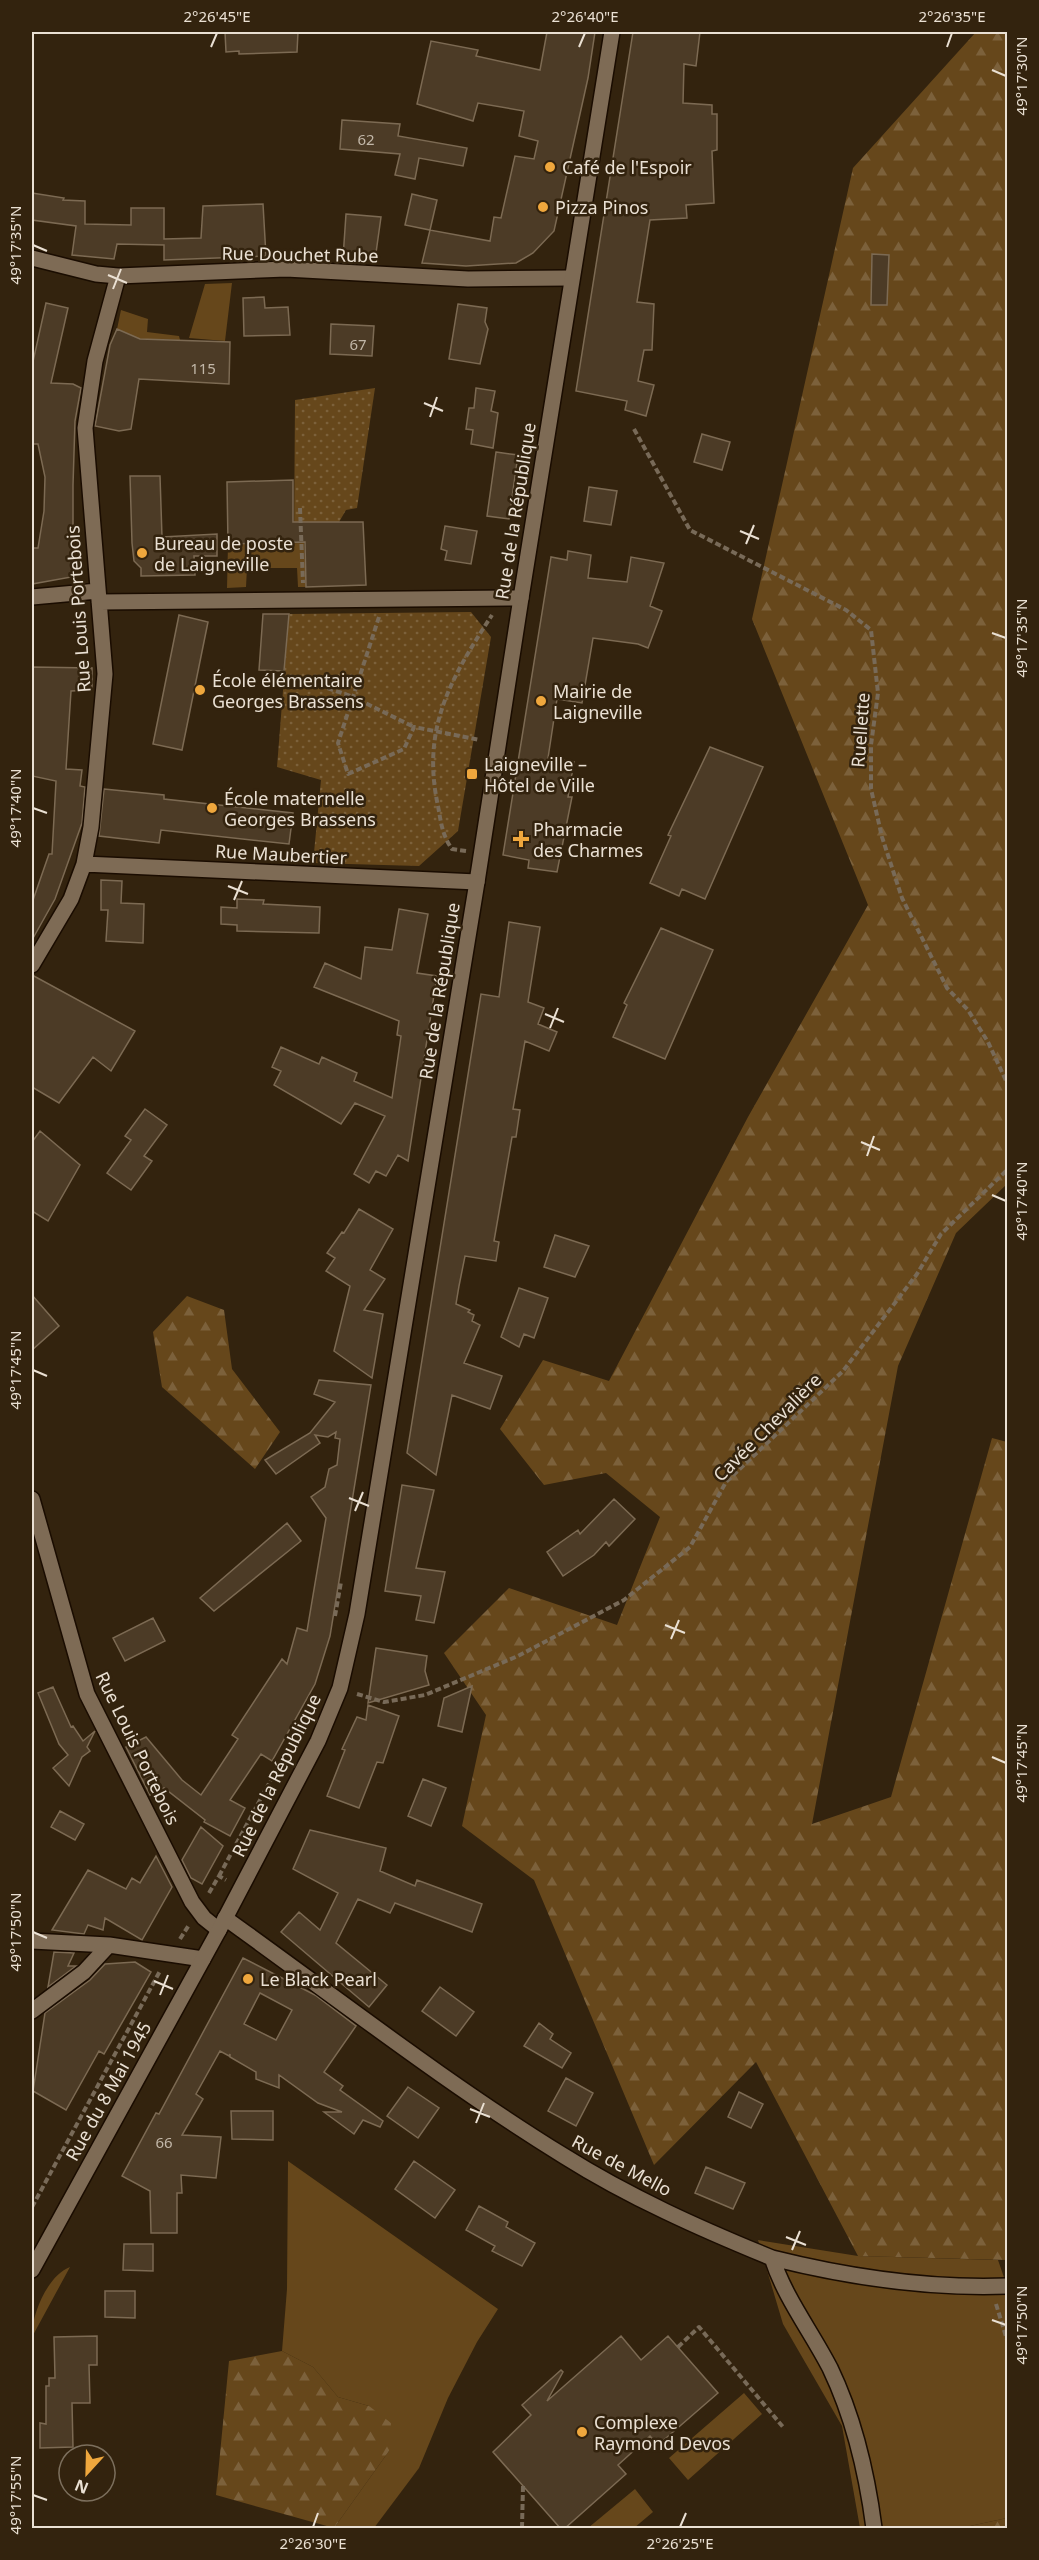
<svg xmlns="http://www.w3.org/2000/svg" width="1039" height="2560" font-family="'Noto Sans',sans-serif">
	<defs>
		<pattern id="forest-firs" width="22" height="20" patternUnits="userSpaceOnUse" patternTransform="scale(1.5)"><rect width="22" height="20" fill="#66471b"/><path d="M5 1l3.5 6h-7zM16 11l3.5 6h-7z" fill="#7c613b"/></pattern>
		<pattern id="park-dots" width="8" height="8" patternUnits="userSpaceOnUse" patternTransform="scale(1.5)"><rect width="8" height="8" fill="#66471b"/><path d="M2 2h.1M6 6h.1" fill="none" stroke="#7c613b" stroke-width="1.8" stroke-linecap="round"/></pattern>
	</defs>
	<rect width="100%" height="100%" fill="#33230e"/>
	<path fill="#66471b" d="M232,283l-7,58 -36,-3 16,-54z
		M121,310l27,9 -1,13 32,4 1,4 -40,-1 -23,-10z
		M304,543l2,44h-8l-1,-19h-50l-1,19 -19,1 1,-44z
		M288,2161l210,148 -21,33 -29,56 -29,70 -45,60h-40l55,-77 -20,-45 -31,-9 -25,-30 -31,-16 5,-62z
		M758,2240l100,16 140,4 10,29 -1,229 -46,10h-101l-18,-102 -59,-102z
		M70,2267l-38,70c-1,-22 16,-62 38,-70z
		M744,2393l18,21 -74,66 -19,-22z
		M635,2489l18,23 -19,16h-46z"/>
	<path fill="url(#forest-firs)" d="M976,32h31v1152l-51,49 -58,133 -86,458 79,-27 101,-359 15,4v818l-149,-4 -102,-194 -102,103 -120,-285 -72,-54 24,-111 -42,-62 65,-65 108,37 43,-108 -54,-44 -62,12 -44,-56 43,-69 66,21 139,-264 120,-212 -116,-286 101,-451z
		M187,1296l37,14 8,59 48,63 -25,37 -93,-82 -9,-55z
		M282,2351l31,16 25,30 31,9 22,17 -2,28 -55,77 -118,-33 13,-134z
		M1007,2518v10h-46z"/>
	<path fill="url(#park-dots)" d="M375,388l-18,120 -11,2 -7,12h-34l-1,21h-10l1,-143z
		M471,612l20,25 -33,194 -39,35 -106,-3 8,-83 -44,-13 12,-153z"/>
	<path fill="#4c3b26" stroke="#7c6a53" stroke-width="1.5" fill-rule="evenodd" d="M225,32h73l-1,20 -58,2v-3l-13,1z
		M547,32h48l-7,46 -34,153 -21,22 -17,10 -50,3 -44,-3 8,-33 60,11 4,-24 7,1 14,-62 19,3 4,-18 -19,-5 5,-25 -46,-8 -5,18 -56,-17 14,-63 47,9 -2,6 64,14z
		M633,32h67l-4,34 -12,-2 -1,39 29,2v9h5v36l-5,1 2,52 -28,2 1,13 -37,2 -13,82 17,2 -2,46h-8l-6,31 16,4 -8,31 -21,-6 2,-9 -51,-10z
		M342,120l58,4 -2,12 69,12 -4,18 -44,-8 -4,21 -20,-4 5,-21 -60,-5z
		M32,193l32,5 -1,2 22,1v23l46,1v-17h33v31l37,-1 2,-32 60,-2 3,52 -102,4v-15l-47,-1 -3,15 -42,-4 4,-29 -44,-6z
		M412,194l25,6 -7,30 -25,-5z
		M346,214l35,3 -6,43 -32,-2z
		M872,254l17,1 -2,50h-16z
		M264,297l1,11 23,-1 2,28 -46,1 -1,-38z
		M46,303l22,5 -17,75 22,1 8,4 -6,33 -2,64v52l4,39 -45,8v-36h6l6,-37 1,-34 -7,-33h-6v-78z
		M458,304l29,4 -2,14 3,7 -8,35 -31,-5z
		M331,324l43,2 -2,30 -42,-2z
		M117,329l23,10 90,3 -1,42 -90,-5 -8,50 -12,2 -24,-5 15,-81z
		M476,388l19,3 -4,20 7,2 -5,35 -22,-4 2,-14 -7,-1 3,-21h5z
		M702,434l28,8 -8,28 -28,-8z
		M496,452l22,3 -9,64 -22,-3z
		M130,476h30l2,61 55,-3v22h-23l1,19 -54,1v-8l-7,-7 -2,-18z
		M293,480v42h70l3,63 -60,2 -1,-45 -77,2 -1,-62z
		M589,487l28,4 -6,34 -27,-4z
		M445,526l32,5 -6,33 -26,-4 2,-9 -6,-2z
		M568,551l23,4 -3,23 39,4 4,-25 33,6 -14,43 12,5 -14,37 -10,-4 -45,-6 -11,65 -25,-4 -9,59 26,4 -6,35h4l-15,75 -29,-4 1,-8 -26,-5 48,-298 16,3z
		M263,614h26l-5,57 -25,-1z
		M179,615l29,7 -26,128 -29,-6z
		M32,667l60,1v22l-21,1 -5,78 16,1 -2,16 5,1 -3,36 -27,76 -23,41v-37l17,-49h3l4,-73 -24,-5z
		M710,747l53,20 -58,132 -23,-10 -3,7 -29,-13 21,-47 -3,-1z
		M104,789l60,6v4l129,14 -4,31 -128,-14 -2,13 -60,-7z
		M101,880l21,1 -1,22 23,1 -1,39 -37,-2 2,-31h-7z
		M237,899l27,1 -1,4 57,3 -1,26 -82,-2v-6l-16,-1v-17l16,1z
		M399,909l29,5 -11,59 20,3 -29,185 -10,-6 -12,21 -10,-5 -7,12 -15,-9 31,-58 -30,-13 -14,21 -67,-39 7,-14 -9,-4 9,-20 38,17 3,-7 35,16 -3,8 38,17 9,-62 -4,-1 2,-14 -85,-34 11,-24 36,16 4,-32 27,3z
		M509,922l31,5 -12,75 16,6 -6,16 19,8 -8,19 -24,-10 -12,68 7,1 -4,27h-4l-18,104 5,1 -3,19 -31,-5 -6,30 -3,18 14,6 -2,2 6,3 -2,6 8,4 -16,38 38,13 -12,33 -38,-14 -16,80 -29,-22 74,-459 18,3z
		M661,928l52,22 -48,109 -52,-22 14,-32 -3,-2z
		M32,975l103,56 -24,40 -18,-14 -34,46 -27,-16z
		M145,1109l22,16 -23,31 8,5 -21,29 -24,-17 24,-33 -6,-4z
		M40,1131l40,34 -32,56 -16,-10v-69z
		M359,1209l34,20 -23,41 15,9 -21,31 19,4 -11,64 -38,-27 16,-65 -24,-15 9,-13 -8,-5 15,-21 2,1z
		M555,1235l34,11 -14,31 -31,-10z
		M519,1288l29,10 -14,40 -10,-4 -5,13 -18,-10z
		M32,1295l27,31 -27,24z
		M319,1380l52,5 -41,251 -15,48 -43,77 -11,-7 -31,46 15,8 -15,28 -26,-14 1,-2 -41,-32 -14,7 -24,-48 20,-10 36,43 19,15 37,-56 -6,-4 50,-76 5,5 10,-36 10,3 19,-113 -15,-21 14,-10 4,-18 8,-4 3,-26 -5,-1 1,-6 -8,5 -13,-2 5,8 -44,31 -11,-14 45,-27 25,-31 -21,-8z
		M402,1485l32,5 -18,78 29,4 -11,51 -18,-3 5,-24 -36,-5z
		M614,1499l21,20 -26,27 -3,-4 -12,13 -31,21 -16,-24 31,-22 2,4z
		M287,1523l14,18 -87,70 -14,-13z
		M153,1618l12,23 -40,20 -12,-23z
		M376,1648l51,8 -2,15 4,14 -61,18z
		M472,1686l-10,46 -24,-6 6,-28z
		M53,1687l18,40 2,-1 10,15 12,-10 -8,16 3,4 -8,6 -13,29 -16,-18 15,-13 -9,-11 -21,-51z
		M368,1705l31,11 -16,47 -6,-1 -18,46 -32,-12 18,-46 -3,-1 15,-32 9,3z
		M423,1779l23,9 -15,38 -23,-10z
		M60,1811l24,13 -9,16 -24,-13z
		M201,1827l22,19 -21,38 -11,-6 -9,-18z
		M310,1830l76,18 -6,23 35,15 2,-6 65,24 -10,28 -77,-29 -5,10 -32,-14 -22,44 51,42 -18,22 -88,-75 18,-20 21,18 18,-37 -45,-24z
		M156,1856l16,31 -30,53 -37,-22 -2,12 -15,-5 -4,9 -32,-4 36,-60 38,19 6,-11 8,5z
		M54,1952l20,1 -6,13h8l-28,21z
		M243,1958l72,37 41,31 -32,46 19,14 -3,4 43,31 -3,6 -17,-7 -9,14 -30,-22h18l-24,-9 -39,-28v13l-23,-9v-7l-26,-15v-3l-1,2 -9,-5 -24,43 7,5 -21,36 39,2 -5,41 -35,-3 1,18h-5v40h-26l-1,-42 -28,-15 34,-63 3,1zM260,1993l32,17 -16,30 -32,-16z
		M135,1962l16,10 -47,82 -5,-3 -33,59 -33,-19 12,-78 45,-33 15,-16z
		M440,1987l34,25 -18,24 -34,-25z
		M539,2023l14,11 -3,5 21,14 -9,15 -38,-22z
		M566,2078l27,15 -17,33 -28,-15z
		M408,2087l31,21 -21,30 -31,-22z
		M739,2092l24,12 -12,24 -23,-11z
		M231,2111h42v29l-41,-1z
		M414,2161l41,29 -20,28 -40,-29z
		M706,2167l39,16 -12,26 -38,-16z
		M479,2206l29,16 -2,5 29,16 -13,23 -30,-15 3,-5 -29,-16z
		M124,2244h29v27l-30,-1z
		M105,2291h30v27l-30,-1z
		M97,2336v29h-8l1,38h-18l1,44 -33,1v-25l6,1v-38h3v-8h6l-1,-41z
		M621,2336l20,24 27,-24 50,57 -60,52 -8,-9 -32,29 8,9 -62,55h-3l-68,-77 38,-37 -9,-10 39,-35 2,2 -16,29z"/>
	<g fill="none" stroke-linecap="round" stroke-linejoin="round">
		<defs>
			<path id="street" d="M32,258l64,16 22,2 168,-7 182,10 103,-1
				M32,597l66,-6
				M84,864l393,18 44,-284 -422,4
				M32,965l39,-66 13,-35 7,-37 14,-153 -20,-246 10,-67 23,-85
				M32,1499l55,195 105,208 12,16 15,12
				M225,1918c112,80 222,166 339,238 65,41 137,73 208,102 13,40 39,73 58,110 24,50 37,106 44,160
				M32,1941l77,4 94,14
				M32,2011l52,-39 25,-27
				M772,2258c76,19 157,31 236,28"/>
			<path id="secondary" d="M521,598l91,-566
				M32,2270l187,-340 99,-189 22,-53 17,-74 120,-732"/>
		</defs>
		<use href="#street" stroke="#1a0c00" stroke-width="18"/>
		<use href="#secondary" stroke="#1a0c00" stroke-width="18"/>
		<path stroke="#786a58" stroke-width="4" stroke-dasharray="6 3" stroke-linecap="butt" d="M634,429l56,101 156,80 25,20 7,63 -7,52v44l11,48 20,61 45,90 21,22 20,32 20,43
			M300,508l3,75
			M379,617l-26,80 61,30
			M319,685l34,12 -15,46 10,31 56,-25 10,-22 66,13
			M466,851l-14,-2c-10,-14 -11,-27 -14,-43 -17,-78 13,-128 54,-191
			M335,1616l6,-34
			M357,1694l27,8 41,-7 93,-39 106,-56 66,-53 36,-65 117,-111 74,-97 24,-40 67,-65
			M219,1876l88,-163
			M209,1893l10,-17 7,4
			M180,1939l9,-14
			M32,2207l128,-236
			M996,2304l12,39
			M678,2347l21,-20 84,100
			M522,2528l1,-42"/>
		<use href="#street" stroke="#7e6b55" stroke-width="15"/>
		<use href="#secondary" stroke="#7e6b55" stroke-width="15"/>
	</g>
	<path fill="none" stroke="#eae0d3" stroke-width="2" d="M211,47l6,-14M579,47l6,-14M947,47l5,-14M992,70l14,6M33,245l14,6M108,275l19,8M113,289l8,-20M424,403l19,8M430,417l7,-20M740,531l19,8M746,544l8,-19M992,633l14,5M33,808l14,5M228,886l20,8M234,900l8,-19M545,1014l19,8M550,1028l8,-20M861,1142l19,8M867,1156l7,-20M992,1195l14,6M33,1370l14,6M349,1498l20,8M355,1511l8,-19M665,1625l20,8M671,1639l8,-19M992,1757l14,6M33,1932l14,6M154,1981l19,8M160,1995l8,-20M470,2109l20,8M476,2123l8,-20M786,2237l20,8M792,2250l8,-19M992,2320l14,5M33,2495l14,5M313,2527l5,-14M680,2527l6,-14"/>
	<g fill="#efa73d" stroke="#33230e" stroke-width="2">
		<circle cx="550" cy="167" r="6"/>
		<circle cx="543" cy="207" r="6"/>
		<circle cx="142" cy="553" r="6"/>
		<circle cx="200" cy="690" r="6"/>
		<circle cx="541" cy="701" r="6"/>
		<rect x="466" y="768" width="12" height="12" rx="3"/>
		<circle cx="212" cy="808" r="6"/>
		<path d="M518 830h6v6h6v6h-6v6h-6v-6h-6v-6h6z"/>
		<circle cx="248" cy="1979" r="6"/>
		<circle cx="582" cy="2432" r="6"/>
	</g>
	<g text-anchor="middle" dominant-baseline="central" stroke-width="5" stroke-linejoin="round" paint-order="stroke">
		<g font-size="15" fill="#c2b7a8">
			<text x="366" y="139">62</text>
			<text x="358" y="344">67</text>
			<text x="203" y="368">115</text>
			<text x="164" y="2142">66</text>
		</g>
		<g font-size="18" fill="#eae0d3" stroke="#33230e" text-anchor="start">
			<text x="562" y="167">Café de l'Espoir</text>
			<text x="555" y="207">Pizza Pinos</text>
			<text x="154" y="543">Bureau de poste<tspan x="154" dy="21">de Laigneville</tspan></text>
			<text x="212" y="680">École élémentaire<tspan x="212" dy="21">Georges Brassens</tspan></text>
			<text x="553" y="691">Mairie de<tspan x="553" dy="21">Laigneville</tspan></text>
			<text x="484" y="764">Laigneville –<tspan x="484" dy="21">Hôtel de Ville</tspan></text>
			<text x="224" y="798">École maternelle<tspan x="224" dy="21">Georges Brassens</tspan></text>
			<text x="533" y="829">Pharmacie<tspan x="533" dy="21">des Charmes</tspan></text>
			<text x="260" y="1979">Le Black Pearl</text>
			<text x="594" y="2422">Complexe<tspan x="594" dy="21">Raymond Devos</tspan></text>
		</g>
		<g font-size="18" fill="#eae0d3" stroke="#33230e">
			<text transform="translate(300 254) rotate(1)">Rue Douchet Rube</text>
			<text transform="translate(515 511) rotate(-81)">Rue de la République</text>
			<text transform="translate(78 609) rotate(-94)">Rue Louis Portebois</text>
			<text transform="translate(860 730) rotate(-86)">Ruellette</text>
			<text transform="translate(281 854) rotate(3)">Rue Maubertier</text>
			<text transform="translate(439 991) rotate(-81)">Rue de la République</text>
			<text transform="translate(767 1427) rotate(-45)">Cavée Chevalière</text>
			<text transform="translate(138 1748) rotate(64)">Rue Louis Portebois</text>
			<text transform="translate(276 1775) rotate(-64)">Rue de la République</text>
			<text transform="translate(108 2091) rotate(-61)">Rue du 8 Mai 1945</text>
			<text transform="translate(622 2165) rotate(28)">Rue de Mello</text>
		</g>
	</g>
	<rect width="1039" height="2560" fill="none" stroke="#33230e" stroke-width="66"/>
	<g transform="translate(87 2473) rotate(202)"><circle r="28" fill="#33230e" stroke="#7c6f5d" stroke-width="1.5"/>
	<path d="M0-4.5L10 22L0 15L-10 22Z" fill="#efa73d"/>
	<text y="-9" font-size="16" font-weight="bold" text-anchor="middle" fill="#eae0d3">N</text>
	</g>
	<rect x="33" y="33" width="973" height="2494" fill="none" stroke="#eae0d3" stroke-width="2"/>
	<g font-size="15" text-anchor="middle" fill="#eae0d3">
		<text x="217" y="22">2°26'45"E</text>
		<text x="585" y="22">2°26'40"E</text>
		<text x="952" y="22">2°26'35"E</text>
		<text transform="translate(1022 76) rotate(-90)" y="5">49°17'30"N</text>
		<text transform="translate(16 245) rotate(-90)" y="5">49°17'35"N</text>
		<text transform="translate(1022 638) rotate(-90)" y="5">49°17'35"N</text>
		<text transform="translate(16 808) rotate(-90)" y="5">49°17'40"N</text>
		<text transform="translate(1022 1201) rotate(-90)" y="5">49°17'40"N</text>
		<text transform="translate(16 1370) rotate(-90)" y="5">49°17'45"N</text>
		<text transform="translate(1022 1763) rotate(-90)" y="5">49°17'45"N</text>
		<text transform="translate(16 1932) rotate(-90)" y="5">49°17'50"N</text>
		<text transform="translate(1022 2325) rotate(-90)" y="5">49°17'50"N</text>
		<text transform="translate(16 2495) rotate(-90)" y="5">49°17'55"N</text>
		<text x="313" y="2549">2°26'30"E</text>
		<text x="680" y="2549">2°26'25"E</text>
	</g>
</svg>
